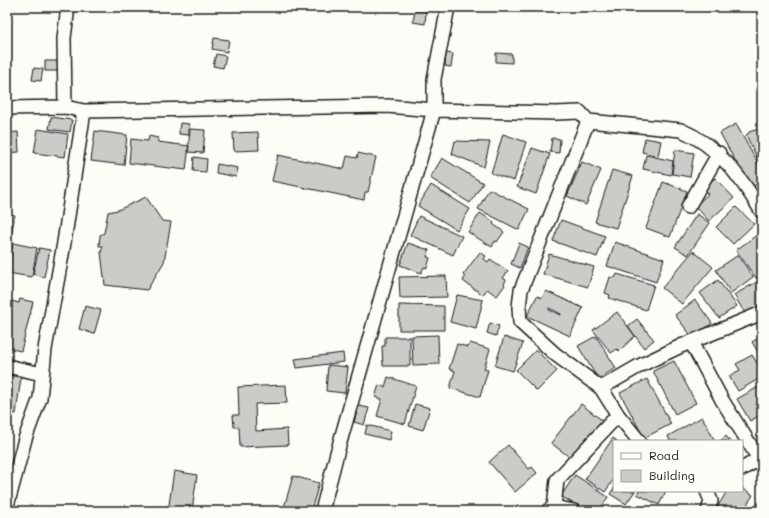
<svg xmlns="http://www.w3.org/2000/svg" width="769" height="518" font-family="Mali,sans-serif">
	<rect width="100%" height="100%" fill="#fdfcf7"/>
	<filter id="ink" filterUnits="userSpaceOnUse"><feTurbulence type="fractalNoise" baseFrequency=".025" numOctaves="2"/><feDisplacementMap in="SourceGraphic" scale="8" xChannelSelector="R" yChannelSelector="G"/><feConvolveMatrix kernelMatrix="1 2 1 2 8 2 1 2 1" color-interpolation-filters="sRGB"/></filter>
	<g filter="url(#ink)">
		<path fill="#cccbc8" stroke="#1c1c1c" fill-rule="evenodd" d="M415,10l11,1 -1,13 -12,-2z
			M214,38l15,2 -2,12 -15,-3z
			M446,53l7,1 -2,13 -6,-1z
			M496,53l16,1v9l-16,-1z
			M216,54l10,2 -3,12 -10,-2z
			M45,61h15v10h-15z
			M34,68l9,1 -2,12 -9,-1z
			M51,117l21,3 -2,12 -21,-3z
			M180,123l9,1v11l-10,-1z
			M736,124l26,47v10l-12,7 -30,-55z
			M761,128l1,2v38l-16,-33 3,-2v-1z
			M38,129l30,5 -3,23 -31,-4z
			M190,129l15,1 -2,23 -15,-1z
			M95,131l32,4 -3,30 -33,-4z
			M18,132l1,20 -12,1v-20z
			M258,132l1,18 -25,1 -1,-18z
			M503,134l23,8 -12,39 -23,-8z
			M149,136l9,2v4l31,4 -3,24 -57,-7 2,-24 17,2z
			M552,138l8,1 -1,14 -9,-1z
			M645,138l16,3 -3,15 -16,-4z
			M455,141l35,1 -6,25 -32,-13z
			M532,148l18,6 -14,40 -19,-7z
			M675,150l19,3 -4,24 -18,-3z
			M358,153l18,4 -8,35h-3l-1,8 -92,-19 6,-26 66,14 3,-13 10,2z
			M646,155l27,6 -2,14 -28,-6z
			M194,157l13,2 -1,13 -13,-1z
			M442,158l41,25 -13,20 -40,-25z
			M582,162l19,8 -15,35 -19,-9z
			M217,164l21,4 -2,9 -20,-4z
			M612,170l21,6 -17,52 -21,-6z
			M715,178l19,20 -25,23 -14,-15 13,-12 -5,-5z
			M663,182l24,9 -17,46 -24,-9z
			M431,185l39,24 -13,21 -39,-24z
			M489,189l40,20 -10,21 -41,-21z
			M146,197l16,24 9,1 -7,40 -17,28 -42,-5 -4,-33 2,-6h-4l1,-11 4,-2 4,-21 10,-2z
			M736,207l18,17 -21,20 -17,-17z
			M480,213l14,9 -1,2 11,8 -7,10 -2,-1 -3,6 -24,-15z
			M7,214l8,1 -4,21 -4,-1z
			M697,214l13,9 -22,32 -13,-8z
			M419,216l43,20 -9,19 -43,-20z
			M561,220l44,16 -8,21 -44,-16z
			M761,232l1,42 -6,4 -20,-28z
			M7,240l3,1 -3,11z
			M615,242l49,17 -8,23 -49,-16z
			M13,243l24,5 -5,29 -25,-4z
			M408,243l21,7 -2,7 3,1 -3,10 -3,-1 -3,6 -21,-8z
			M519,243l9,4 -8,21 -9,-4z
			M39,248l11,2 -6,27 -11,-3z
			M693,251l20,16 -31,37 -20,-16z
			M480,252l6,4 -2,3 4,3 2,-3 18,12 -5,7 3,2 -2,4 1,1 -8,11 -10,-7 -4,6 -20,-14 2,-4 -2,-2z
			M549,254l45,13 -6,20 -45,-13z
			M738,255l15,22 -22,16 -15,-23z
			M617,274l37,11 -8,25 -37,-12 1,-3 -5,-2 5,-16 5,1z
			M446,276l1,21 -47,1 -1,-21z
			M762,279v26l-16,10 -12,-20z
			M718,280l19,26 -18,12 -19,-25z
			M546,291l37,17 -13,28 -43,-20 10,-20 5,2zM549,308l12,6v1l-12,-5z
			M457,295l26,5 -7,29 -26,-7z
			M20,299l13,3 -12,49 -14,-3v-48l12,3z
			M695,300l17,23 -19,15 -18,-23z
			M399,305l45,1v24h-45z
			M85,306l16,4 -7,24 -15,-5z
			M617,312l18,24 -16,15 -2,-2 -6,4 -18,-23z
			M637,319l17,21 -10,8 -16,-22z
			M490,323l9,3 -3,10 -9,-3z
			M438,335l1,29 -26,1 -1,-29z
			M596,336l20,32 -18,11 -20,-33z
			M762,336v23l-10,-17z
			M385,337h25v29h-27l-1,-20h3z
			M504,337l19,6 -10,28 -18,-5z
			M470,343l20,6 -6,20 4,1 -8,27 -30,-9 5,-17 -6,-2 8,-25 11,3z
			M536,350l21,21 -20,20 -21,-21z
			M343,353l1,9 -47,6 -2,-9z
			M752,355l10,16v6l-24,14 -9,-15 11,-6 -4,-6z
			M674,361l22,42 -21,11 -22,-43z
			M328,365l20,2 -3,26 -19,-2z
			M7,375l14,2 -5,37 -9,-1z
			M388,377l28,9 -11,38 -28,-8 5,-17 -7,-2 4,-12 6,2z
			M647,379l24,45 -27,14 -24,-45z
			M286,385l1,18 -32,1 1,27 31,-2 1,16 -48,2 -1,-20h-5l-1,-12h6l-1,-28z
			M760,386l2,3v25l-12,7 -13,-22z
			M415,404l15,4 -7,22 -14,-4z
			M581,404l22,17 -31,38 -21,-16z
			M359,406l10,2 -5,17 -10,-3z
			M702,417l12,22 -4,2h-40l-2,-5z
			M367,425l24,6 -2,9 -24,-6z
			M726,436l4,5h-10z
			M613,438l4,3h-3v38l-9,13 -20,-13z
			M508,445l21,24 3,-2 5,6 -22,19 -26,-30z
			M174,471l23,4 -5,36h-24z
			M575,475l33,22 -9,14h-14l-24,-15z
			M293,476l26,7 -8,28h-28z
			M614,488v3h21l-9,13 -16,-10z
			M742,488l11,7 -10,16h-28l12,-20h15z
			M639,491h27l-7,14 -22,-11z
			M762,498v13h-9z
			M634,508l8,3h-10z"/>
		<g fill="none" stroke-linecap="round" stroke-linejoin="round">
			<defs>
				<path id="street" d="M65,107l-1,-69 4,-31
					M7,108l58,-1 19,4 303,-5 47,4 122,3 24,-1 8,9 -67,169 -2,17 1,15 35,32 46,34 17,27 21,26
					M588,121l93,9c38,16 60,48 81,82
					M688,207l31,-54
					M691,342l31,58 37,59 -17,10
					M7,366l35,8
					M601,388l38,-22 42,-20 81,-33
					M707,491l4,10 -3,10
					M7,506l18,-67 15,-41 5,-49 18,-100 21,-138
					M554,507l3,-27 61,-65
					M322,511l15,-58 97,-343v-31l14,-72
					M548,511l6,-4 20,4"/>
			</defs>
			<use href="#street" stroke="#1c1c1c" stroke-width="16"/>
			<use href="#street" stroke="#fdfcf7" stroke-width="13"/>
		</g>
	</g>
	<rect width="769" height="518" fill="none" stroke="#fdfcf7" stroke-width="24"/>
	<rect x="12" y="12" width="745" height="494" fill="none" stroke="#1c1c1c" stroke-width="1.5" filter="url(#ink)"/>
	<rect x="613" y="440" width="130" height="52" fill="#fdfcf7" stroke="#a3a29f"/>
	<rect x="621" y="453" width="20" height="6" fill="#fdfcf7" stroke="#a3a29f"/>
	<text x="649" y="460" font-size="12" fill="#1c1c1c">Road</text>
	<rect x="621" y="470" width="20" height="12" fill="#cccbc8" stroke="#a3a29f"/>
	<text x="649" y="480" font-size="12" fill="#1c1c1c">Building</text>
</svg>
